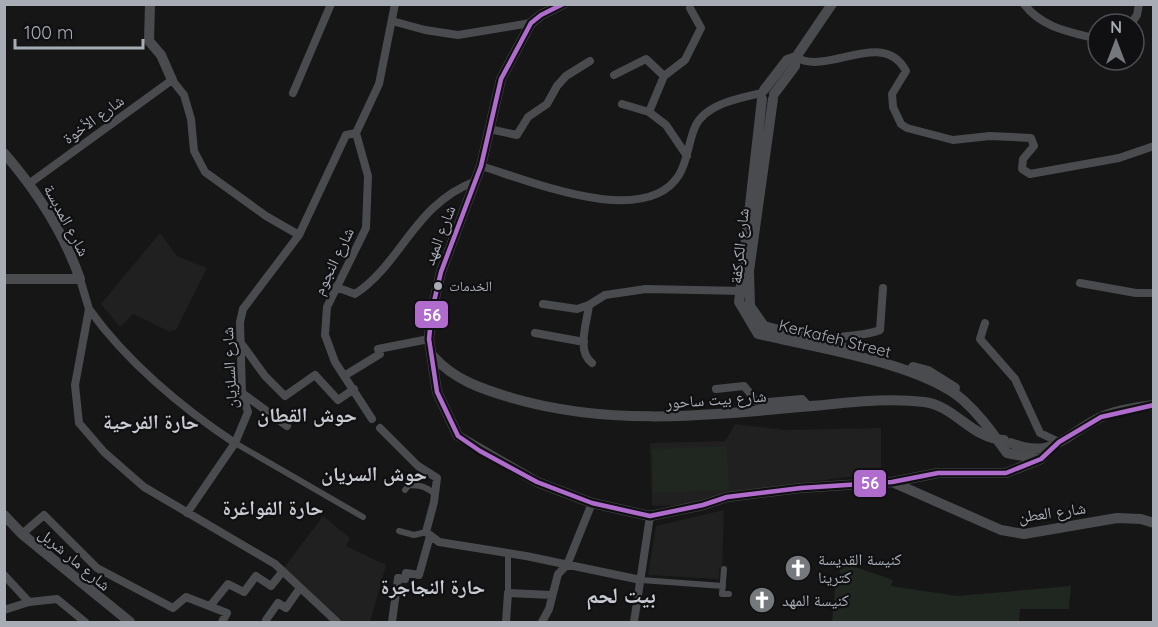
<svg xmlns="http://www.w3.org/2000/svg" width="1158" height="627" font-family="Quicksand,'Noto Naskh Arabic',sans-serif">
	<rect width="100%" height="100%" fill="#161616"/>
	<path fill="#202021" d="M160,233l17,23 30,12 -31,62 -8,1 -35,-17 -13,13 -19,-23z
		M735,424l49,6 97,-2v45l-153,19 -43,13 -33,1 -2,-63 75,-2z
		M724,510l-2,58 -3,1v10l-71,-4 8,-49z
		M323,516l27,22 -4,8 40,19 -16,57h-27l-60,-53z"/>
	<path fill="#202620" d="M727,446l2,44 -76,3 -1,-44z
		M841,562l52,18 -2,6 66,10 114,-10 -2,23h-49l-1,13h-192l5,-1 4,-43h3z"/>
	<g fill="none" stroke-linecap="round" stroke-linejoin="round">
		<path stroke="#4a4b4e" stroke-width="6" d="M235,443l128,74
			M405,490l4,-5c12,0 17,2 26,9
			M399,531l15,4 12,-3
			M508,553v40
			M724,569l-2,25h7
			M641,580l82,6"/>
		<path stroke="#4a4b4e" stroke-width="8" d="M1024,4c18,24 46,28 74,35
			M392,21l33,9 33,5 73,-12
			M1131,24l6,-9 2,-11
			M796,57c30,20 87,-30 110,14l-14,23 1,13 8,17 6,4 46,12 37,-4 41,2 3,8 -11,13 -1,10 8,5 89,-16 35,-12
			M614,75l32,-16 18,17
			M293,93l38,-89
			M622,104l27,8
			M489,129l28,6 11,-18 19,-13 10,-18 9,-10 24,-15
			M687,156l-21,-31 -17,-13 15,-36 21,-16 16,-32 -11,-20
			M481,166c47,14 164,64 198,9 9,-15 9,-32 16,-48 10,-23 45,-29 67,-34
			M30,183l142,-103 12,15 7,24 3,32 11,21 61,44 33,19
			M80,279l9,30 -14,76 4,38 25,29 40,35 131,77 62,58
			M1080,283l56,10h18
			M336,287l19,7c48,-32 59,-90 121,-113
			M543,304l34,5 12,-4 16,-10 41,-6 99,2
			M589,305c-2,18 -13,46 3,58
			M89,309c37,52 93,99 146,134
			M985,323l-5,16 35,40 25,54 19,9
			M535,333l49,9
			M241,343l24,33 20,20 30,-21 23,25 16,-11
			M826,343c16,-11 36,-5 54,-13l3,-42
			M344,376l36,-22 -2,-5 51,-10
			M716,389l28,-3 14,17 44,-4 7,8
			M242,393l45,33
			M372,419l-37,-57 -10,-27 2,-28 39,-79 2,-52 -12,-43 23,-49 16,-80
			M380,428l38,38 19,12 -3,24 -8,30 13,10 87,14 115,24
			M187,513l48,-70 13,-31 -6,-19 -2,-71 3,-13 56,-74 47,-100 10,-2
			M22,534l22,-19 53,53 76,40 13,-11 41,16 -5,9
			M4,575l25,27
			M210,606l18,-22 16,8 12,-16 15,10 12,-15
			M4,610l25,-8 28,-3 28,23
			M266,620l12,-17 8,5 14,-20
			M392,622l6,-44 7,1 1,-6 13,2 11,-39
			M506,622l2,-29 44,2
			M542,622l7,-13 9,-35 9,-9 25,-62
			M634,622l16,-106"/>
		<path stroke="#4a4b4e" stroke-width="10" d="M150,4l-1,37 12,14 11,25
			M563,4l-22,11 -10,8 -30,56 -20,87 -40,106 -9,38 -3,29 8,53 21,44 79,46 55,21 58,13 53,-11 24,-8 74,-9 91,-6 46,-9h68l35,-14 10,-11
			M764,90l23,-30 9,-3
			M774,94l21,-28 1,-9 36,-53
			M762,99l-23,203 19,32c55,13 163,29 205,66 18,16 30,34 44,53l32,6
			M773,99l-24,172 1,35 14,20 79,21
			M4,153c33,38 59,78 76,126h-76
			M433,356c21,24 49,33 79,42 96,28 191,18 289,9 40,-3 82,-10 123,-5 30,3 48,37 80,38
			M913,367l15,4 27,17
			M892,482l109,48 23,4 93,-16 24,1 13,4
			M4,515l18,19 108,88"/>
		<path stroke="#494a4c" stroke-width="10" d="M1011,443c41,17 54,-8 88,-25 16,-8 37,-11 55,-13"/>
		<defs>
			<path id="bus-1" d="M563,4l-22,11 -10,8 -30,56 -20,87 -40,106 -9,38 -3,29 8,53 21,44 22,15 57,31 55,21 58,13 53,-11 24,-8 74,-9 91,-6 46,-9h68l35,-14 18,-17 42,-25 53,-12"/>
		</defs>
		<use href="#bus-1" stroke="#101012" stroke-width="9"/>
		<use href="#bus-1" stroke="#b06ccc" stroke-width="4.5"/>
	</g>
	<defs>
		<symbol id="church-disc" viewBox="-11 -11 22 22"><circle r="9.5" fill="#75787d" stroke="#101012"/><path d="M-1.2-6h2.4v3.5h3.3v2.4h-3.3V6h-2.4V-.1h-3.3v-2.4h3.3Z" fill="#fff"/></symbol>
	</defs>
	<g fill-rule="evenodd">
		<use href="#church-disc" x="783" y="553" width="30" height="30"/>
		<use href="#church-disc" x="747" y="585" width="30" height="30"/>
	</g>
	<circle fill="#a8adb5" stroke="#101012" stroke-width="2" cx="438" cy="286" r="5"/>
	<g text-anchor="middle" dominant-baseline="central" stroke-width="4.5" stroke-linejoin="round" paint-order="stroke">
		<g font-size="14" fill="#a8adb5" stroke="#101012" text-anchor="start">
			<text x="449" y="286">الخدمات</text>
		</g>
		<g font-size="16" fill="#a8adb5" stroke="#101012">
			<text transform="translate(93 119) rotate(-36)">شارع الأخوة</text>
			<text transform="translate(67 220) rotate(62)">شارع المدبسة</text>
			<text transform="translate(439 235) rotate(-69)">شارع المهد</text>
			<text transform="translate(739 246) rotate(-84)">شارع الكركفة</text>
			<text transform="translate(333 261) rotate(-64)">شارع النجوم</text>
			<text transform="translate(835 338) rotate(14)">Kerkafeh Street</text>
			<text transform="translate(229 368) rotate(-93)">شارع السلزيان</text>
			<text transform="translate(716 399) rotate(-4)">شارع بيت ساحور</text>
			<text transform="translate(1052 512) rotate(-8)">شارع العطن</text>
			<text transform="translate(75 559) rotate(40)">شارع مار شربل</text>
		</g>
		<g font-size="16" fill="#a8adb5" stroke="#101012" text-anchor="start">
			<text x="818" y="559">كنيسة القديسة<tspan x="818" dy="18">كترينا</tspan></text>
			<text x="782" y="600">كنيسة المهد</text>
		</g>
		<g font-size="20" font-weight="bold" fill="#c9cbd2" stroke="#101012">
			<text x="307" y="414">حوش القطان</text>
			<text x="151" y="421">حارة الفرحية</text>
			<text x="374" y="473">حوش السريان</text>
			<text x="273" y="507">حارة الفواغرة</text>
			<text x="433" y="586">حارة النجاجرة</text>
		</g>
		<g font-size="22" font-weight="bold" fill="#c9cbd2" stroke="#101012">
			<text x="621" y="595">بيت لحم</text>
		</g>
	</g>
	<g stroke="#101012" stroke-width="2">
		<rect x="414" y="300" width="35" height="29" rx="6" fill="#b06ccc"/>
		<rect x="853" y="469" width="34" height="29" rx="6" fill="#b06ccc"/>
	</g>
	<g font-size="16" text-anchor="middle" font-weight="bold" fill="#fff">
		<text x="432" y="321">56</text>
		<text x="870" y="489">56</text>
	</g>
	<rect width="1158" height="627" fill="none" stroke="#a8adb5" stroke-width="12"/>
	<g transform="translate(1116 42)"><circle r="28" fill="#101012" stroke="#4d4f53" stroke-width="1.5"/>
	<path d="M0-4.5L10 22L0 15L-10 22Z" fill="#75787d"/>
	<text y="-9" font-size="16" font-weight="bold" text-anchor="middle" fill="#a8adb5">N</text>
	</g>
	<path d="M15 39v9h128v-9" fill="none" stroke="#a8adb5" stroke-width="3"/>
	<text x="24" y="39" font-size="18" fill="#a8adb5" stroke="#101012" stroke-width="4.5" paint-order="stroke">100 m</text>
</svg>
